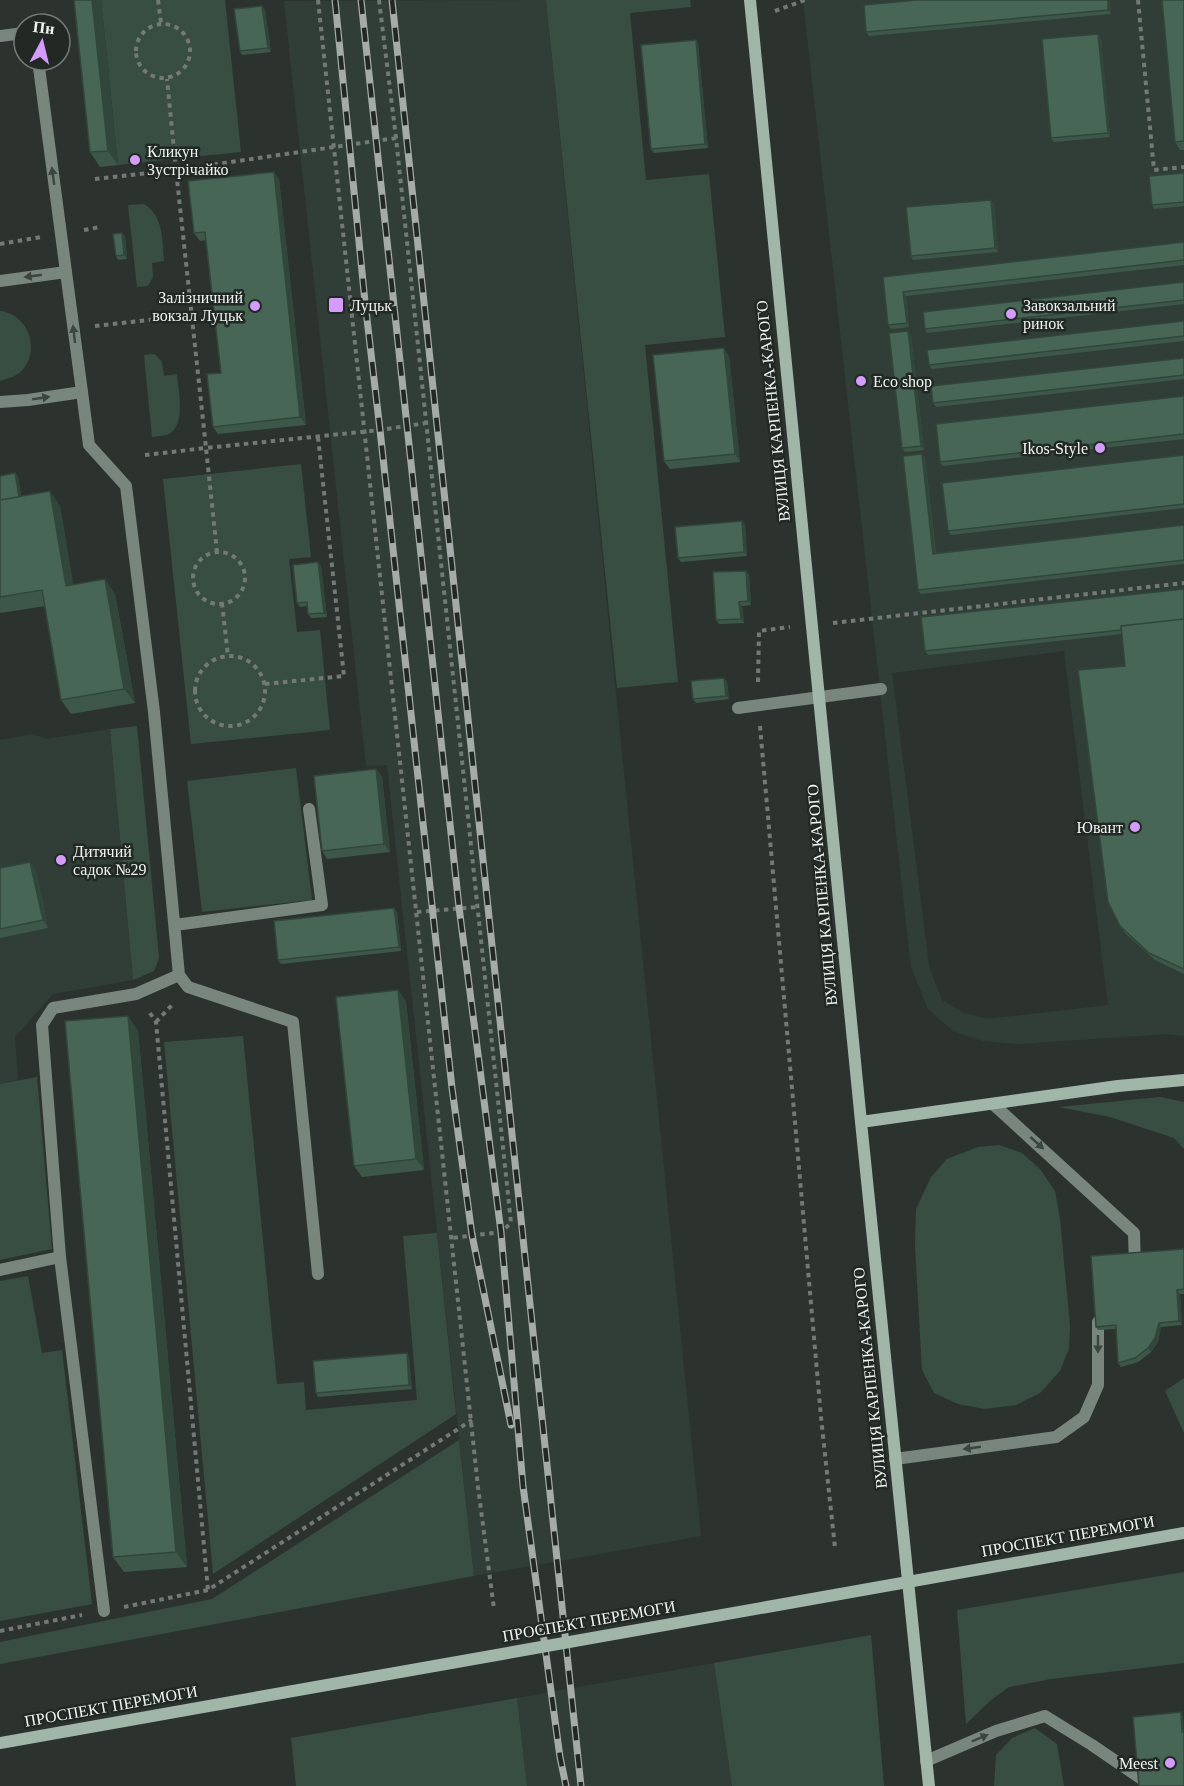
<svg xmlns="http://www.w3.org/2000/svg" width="1184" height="1786" font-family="'Times New Roman',serif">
	<rect width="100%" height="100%" fill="#2c332f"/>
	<path fill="#313e37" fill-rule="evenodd" d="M546,0l155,1536 -227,40 -87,-811 -21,1 -82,-765z
		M803,0h381v1036l-17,-2 -151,10 -33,-3 -30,-10 -25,-22 -17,-42zM1064,651l44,354 -121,14 -23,-6 -22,-13 -13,-34 -37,-293z
		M110,729l23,251 -80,14 -38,43 3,43 -18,4v-344l33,-6 13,5z
		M714,1663l18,123h-205l-10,-88z"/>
	<path fill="#384e42" d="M101,0h124l16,152 -123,13z
		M546,0h144l1,7 -61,6 16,167 63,-6 16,163 -80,8 33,337 -61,6z
		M144,204c20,13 18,35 20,57l-12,2 1,14 -5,9 -11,1 -9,-82z
		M0,311c27,3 40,35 24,57 -5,8 -15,10 -24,13z
		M155,354l7,8 2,14 13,-2c1,16 10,53 -10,61 -4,1 -10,1 -15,2l-8,-82z
		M301,464l10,93 -22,2 8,73 23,-2 10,100 -139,14 -28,-265z
		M137,726l22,232 -5,13 -21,9 -23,-251z
		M296,768l16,132 -110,12 -15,-131z
		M243,1036l34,348 27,-2 2,28 111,-10 -14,-164 34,-3 19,181 -243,160 -49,-532z
		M37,1077l15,172 -52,11v-176z
		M1160,1097l24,5v47l-10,-11 -64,-21 -51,-10z
		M999,1145l23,8 18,16 15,22 5,28 10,107 -1,23 -9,22 -20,22 -24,12 -32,4 -26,-5 -24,-11 -12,-23 -7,-123 1,-38 15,-32 16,-18 31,-12z
		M28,1276l14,77 20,-3 30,254 -92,17v-340z
		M1184,1378v55l-19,-42z
		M459,1440l15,136 -474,88v-22l212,-43z
		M1184,1572v91l-133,16 -42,8 -18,13 -25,24 -9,-114z
		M871,1635l13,151h-152l-18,-123z
		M517,1698l10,88h-231l-5,-48z
		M1035,1728l22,16 7,42h-70l2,-31 16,-17z"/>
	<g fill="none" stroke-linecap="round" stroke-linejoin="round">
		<path stroke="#737976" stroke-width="4" stroke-dasharray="4.5 4.5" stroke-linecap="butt" d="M158,0l3,23
			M318,0l160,1487 16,122
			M379,0l17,138 115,1085 -10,9 -49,6
			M1138,0l16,170 30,-3
			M775,11l30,-11
			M136 51a27 27 0 1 1 54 0a27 27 0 1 1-54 0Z
			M396,138l-220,32 30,278 174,-18 46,-7
			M95,179l81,-9 -9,-91
			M84,230l16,-3
			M0,244l41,-7
			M95,326l97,-11
			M145,455l61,-7 11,104
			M193 578a26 26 0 1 1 52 0a26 26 0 1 1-52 0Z
			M222,603l6,53
			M833,623l351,-40
			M195 691a35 35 0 1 1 70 0a35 35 0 1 1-70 0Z
			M758,682l1,-51 31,-4
			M265,684l79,-8 -26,-239
			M760,726l61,691 14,131
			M417,912l60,-5
			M150,1013l6,9 52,568
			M156,1022l16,-17
			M124,1607l84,-17 264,-170
			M0,1631l82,-16"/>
		<path stroke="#78867e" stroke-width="12" d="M0,36l24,-3
			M38,60l28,212
			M82,392l7,53 37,41 28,226 25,263 -43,19 -83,14 -11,17 18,232 44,354
			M738,708l143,-19
			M175,925l147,-20 -13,-96
			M179,975l9,12 105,35 25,252
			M993,1104l141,129 1,35
			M0,1270l60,-13
			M895,1459l161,-22 28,-20 14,-32v-63l5,-6
			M926,1761l70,-30 49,-15 47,29 60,41"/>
		<path stroke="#78867e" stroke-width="12" d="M0,281l66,-9 16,120 -54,8 -28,2"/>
		<path stroke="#9fb6a9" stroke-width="12" d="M750,0l111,1122 68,664
			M861,1122l257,-36 66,-6"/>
		<defs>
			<path id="rail" d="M335,0l30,302 15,128 72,658 20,147 39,190
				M361,0l98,907 42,325 22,254 37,271 6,29
				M392,0l189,1786"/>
		</defs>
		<use href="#rail" stroke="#a5aba8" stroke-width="7"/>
		<use href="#rail" stroke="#222925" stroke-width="4.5" stroke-dasharray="14" stroke-linecap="butt"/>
		<path stroke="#9fb6a9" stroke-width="12" d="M0,1743l1184,-210"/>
	</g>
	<path fill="#3d5849" d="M74,0l44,165 -18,2 -10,-15z
		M917,0h193l1,14 -242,22 -3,-4z
		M1184,0v150h-4l-5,-8z
		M265,10l6,42 -29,3 -2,-4z
		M1098,34l3,4 9,99 -56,5 -3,-4z
		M696,40l2,4 10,104 -54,5 -3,-4z
		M1184,173v33l-30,3 -2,-4z
		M279,179l27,246 -88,9 -5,-7 8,-54 -15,-133 -6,1 -6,-8z
		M994,203l4,49 -85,8 -2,-4z
		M122,233l3,4 2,22 -9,1 -2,-4z
		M1184,242v23l-278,31 3,31 -18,2 -3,-4 -5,-48z
		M1184,282v22l-257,29 -2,-4z
		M1184,321v20l-252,28 -3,-4z
		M911,335l13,115 -19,2 -3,-4z
		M729,356l11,106 -70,7 -6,-8z
		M1184,358v21l-248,28 -3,-4z
		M1184,396v43l-241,27 -3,-4z
		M922,454l3,4 11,95 248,-28v39l-263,30 -3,-4z
		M1184,455v53l-233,27 -3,-4z
		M15,473l3,4 3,19 39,10 13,79 42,9 20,109 -64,11 -10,-14 -16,-94 -44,7 -1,-1v-136z
		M742,521l3,4 2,31 -66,6 -3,-4z
		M321,566l6,51 -16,1 -3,-4 -1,-8 -7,1 -3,-4z
		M746,571l3,4 2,30 -9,1 2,17 -25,1 -3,-4z
		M1184,589v385l-29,-14 -29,-26 -6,-8 5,-260 -3,-32 -194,21 -3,-4z
		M724,678l3,4 2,17 -33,4 -3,-4z
		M376,769l6,8 8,75 -63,7 -5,-8z
		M30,862l6,8 12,58 -48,10v-70z
		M397,912l4,39 -120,13 -3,-4z
		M398,990l8,12 18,168 -62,7 -8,-11z
		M138,1030l49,537 -63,5 -11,-15z
		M1184,1249v45h-4l2,31 -21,2 -3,15 -7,10 -13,10 -17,5 -3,-4 -1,-34 -19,1 -2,-3z
		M407,1353l2,4 3,32 -94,8 -2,-4z"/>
	<path fill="#32473c" d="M92,0h9l17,165 -10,-14z
		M1108,0h2l1,14 -3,-4z
		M262,6l3,4 6,42 -3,-4z
		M1098,34l3,4 9,99 -2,-4z
		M696,40l2,4 10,104 -3,-4z
		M274,172l5,7 27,246 -6,-8z
		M991,200l3,3 4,49 -3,-4z
		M122,233l3,4 2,22 -3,-4z
		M903,292l3,4 3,31 -2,-4z
		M908,331l3,4 13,115 -3,-4z
		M724,348l5,8 11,106 -5,-8z
		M922,454l3,4 11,100 -3,-4z
		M15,473l3,4 6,35 -3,-4z
		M50,491l10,15 16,95 -10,-15z
		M742,521l3,4 2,31 -3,-4z
		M318,562l3,4 6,51 -3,-4z
		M746,571l3,4 2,30 -3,-4z
		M105,579l10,15 20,109 -11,-14z
		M739,602l3,4 2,17 -3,-4z
		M724,678l3,4 2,17 -3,-3z
		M376,769l6,8 8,75 -6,-8z
		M30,862l6,8 12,58 -5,-8z
		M394,908l3,4 4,39 -2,-4z
		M398,990l8,12 18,168 -8,-11z
		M128,1016l10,14 49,537 -11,-15z
		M1177,1290l3,4 2,31 -3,-4z
		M1159,1323l2,4 -3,15 -7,10 -3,-4z
		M407,1353l2,4 3,32 -3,-4z
		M1181,1712l2,4 1,19 -2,-3z"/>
	<path fill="#476655" stroke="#32473c" stroke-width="1.5" d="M74,0h18l16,151 -18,1z
		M917,0h191v10l-242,22 -2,-27z
		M1162,0h22v141l-9,1z
		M262,6l6,42 -28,3 -6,-42z
		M1098,34l10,99 -57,5 -9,-99z
		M696,40l9,104 -54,5 -10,-104z
		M274,172l26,245 -87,10 -6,-53 14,-1 -16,-141 -11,1 -6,-52z
		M1184,173v29l-32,3 -3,-29z
		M991,200l4,48 -84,8 -5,-49z
		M122,233l2,22 -8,1 -3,-22z
		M1184,242v18l-281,32 4,31 -19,2 -5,-48z
		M1184,282v18l-259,29 -2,-17z
		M1184,321v15l-255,29 -2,-15z
		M908,331l13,115 -19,2 -13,-115z
		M724,348l11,106 -71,7 -11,-106z
		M1184,358v17l-251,28 -2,-17z
		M1184,396v38l-244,28 -4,-38z
		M922,454l11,100 251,-29v35l-266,30 -15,-134z
		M1184,455v49l-236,27 -6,-48z
		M15,473l4,24 -19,3v-24z
		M50,491l16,95 39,-7 19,110 -63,11 -19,-110 -42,7v-97z
		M742,521l2,31 -66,6 -3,-31z
		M318,562l6,51 -16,1 -1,-12 -10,1 -4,-38z
		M746,571l2,30 -9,1 2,17 -25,1 -3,-48z
		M1184,589v30l-63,7v4l-196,21 -4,-34z
		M1184,619v350l-35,-16 -29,-27 -12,-24 -30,-232 47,-4 -4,-40z
		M724,678l2,18 -33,3 -2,-18z
		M376,769l8,75 -62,7 -8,-75z
		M30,862l13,58 -43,9v-61z
		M394,908l5,39 -121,13 -4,-39z
		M398,990l18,169 -62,7 -18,-169z
		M128,1016l48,536 -63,5 -48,-536z
		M1184,1249v40l-7,1 2,31 -20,2 -4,15 -7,10 -13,10 -17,5 -2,-38 -20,2 -5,-71z
		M407,1353l2,32 -93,8 -3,-32z
		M1181,1712l1,20h2v54h-45l-6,-69z"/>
	<defs><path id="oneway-solid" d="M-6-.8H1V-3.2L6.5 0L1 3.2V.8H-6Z" transform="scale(1.5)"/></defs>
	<g fill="#3c4540">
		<use href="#oneway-solid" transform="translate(53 176) rotate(-98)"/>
		<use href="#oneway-solid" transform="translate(33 276) rotate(172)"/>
		<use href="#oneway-solid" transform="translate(74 334) rotate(-97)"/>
		<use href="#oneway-solid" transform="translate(41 398) rotate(-9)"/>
		<use href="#oneway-solid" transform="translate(1037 1143) rotate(42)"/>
		<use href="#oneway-solid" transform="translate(1098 1344) rotate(90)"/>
		<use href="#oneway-solid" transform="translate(972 1448) rotate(172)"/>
		<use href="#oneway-solid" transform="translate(980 1738) rotate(-23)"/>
	</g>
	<g fill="#d49cfb" stroke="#222925" stroke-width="2">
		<circle cx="135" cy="160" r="6"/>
		<rect x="328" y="297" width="16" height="16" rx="3"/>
		<circle cx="255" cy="306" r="6"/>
		<circle cx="1011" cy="314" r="6"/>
		<circle cx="861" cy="381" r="6"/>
		<circle cx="1100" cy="448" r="6"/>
		<circle cx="1135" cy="827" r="6"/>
		<circle cx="61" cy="860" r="6"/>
		<circle cx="1170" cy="1763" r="6"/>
	</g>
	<g text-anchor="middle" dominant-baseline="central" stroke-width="5" stroke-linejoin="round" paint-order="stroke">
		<g font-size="16" fill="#eff4f1" stroke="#222925" text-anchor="start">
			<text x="147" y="151">Кликун<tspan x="147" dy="18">Зустрічайко</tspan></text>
			<text x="243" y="297" text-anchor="end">Залізничний<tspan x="243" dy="18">вокзал Луцьк</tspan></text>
			<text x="350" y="305">Луцьк</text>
			<text x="1023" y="305">Завокзальний<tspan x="1023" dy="18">ринок</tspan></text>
			<text x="873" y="381">Eco shop</text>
			<text x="1088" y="448" text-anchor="end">Ikos-Style</text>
			<text x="1123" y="827" text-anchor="end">Ювант</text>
			<text x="73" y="851">Дитячий<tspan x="73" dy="18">садок №29</tspan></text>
			<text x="1158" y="1763" text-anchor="end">Meest</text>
		</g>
		<g font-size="16" fill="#eff4f1" stroke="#222925">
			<text transform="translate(773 411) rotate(-96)">ВУЛИЦЯ КАРПЕНКА-КАРОГО</text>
			<text transform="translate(822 895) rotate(-95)">ВУЛИЦЯ КАРПЕНКА-КАРОГО</text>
			<text transform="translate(870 1378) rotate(-96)">ВУЛИЦЯ КАРПЕНКА-КАРОГО</text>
			<text transform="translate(1068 1536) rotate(-10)">ПРОСПЕКТ ПЕРЕМОГИ</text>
			<text transform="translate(589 1621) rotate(-10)">ПРОСПЕКТ ПЕРЕМОГИ</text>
			<text transform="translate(111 1706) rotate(-10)">ПРОСПЕКТ ПЕРЕМОГИ</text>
		</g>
	</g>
	<g transform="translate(42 42) rotate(7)"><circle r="28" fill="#222925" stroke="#747a77" stroke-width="1.5"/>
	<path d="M0-4.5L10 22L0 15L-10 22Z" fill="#d49cfb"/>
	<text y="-9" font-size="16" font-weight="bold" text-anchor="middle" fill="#eff4f1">Пн</text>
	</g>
</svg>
